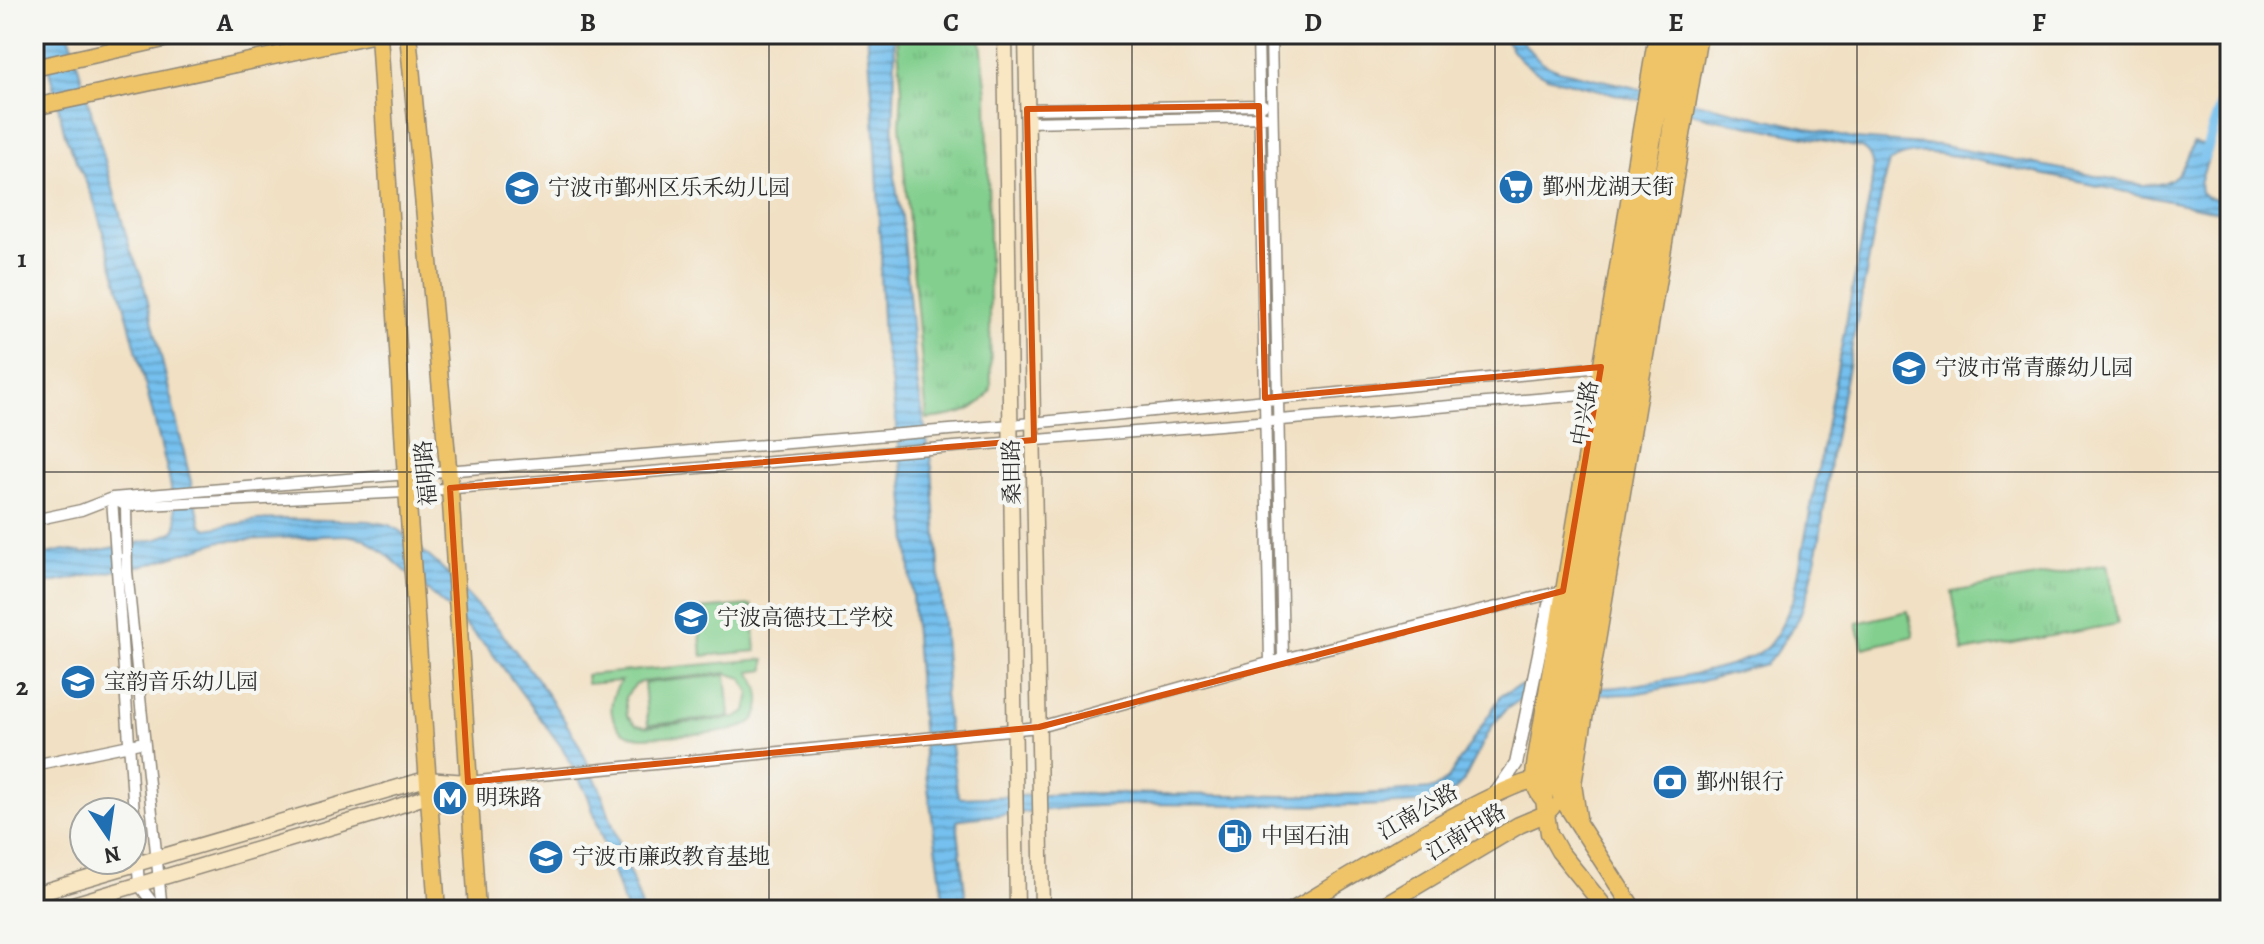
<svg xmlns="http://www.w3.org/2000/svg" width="2264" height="944" font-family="Alegreya,'Noto Serif SC',serif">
	<defs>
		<pattern id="park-tufts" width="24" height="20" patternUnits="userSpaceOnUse" patternTransform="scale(2)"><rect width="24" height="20" fill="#82cf8e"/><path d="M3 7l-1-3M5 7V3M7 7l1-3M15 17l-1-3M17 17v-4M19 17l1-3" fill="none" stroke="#70b27b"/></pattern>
		<pattern id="water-rules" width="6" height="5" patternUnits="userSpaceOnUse" patternTransform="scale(2)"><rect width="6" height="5" fill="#74c0ee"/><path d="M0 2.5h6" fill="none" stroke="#5f9cc1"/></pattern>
	</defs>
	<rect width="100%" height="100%" fill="#f6f6f2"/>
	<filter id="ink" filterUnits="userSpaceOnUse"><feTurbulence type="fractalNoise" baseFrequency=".0125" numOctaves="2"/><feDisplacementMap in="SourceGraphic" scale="16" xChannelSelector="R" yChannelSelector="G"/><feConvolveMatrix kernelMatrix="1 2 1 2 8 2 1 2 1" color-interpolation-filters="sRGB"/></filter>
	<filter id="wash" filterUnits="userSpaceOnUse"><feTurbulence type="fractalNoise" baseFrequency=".006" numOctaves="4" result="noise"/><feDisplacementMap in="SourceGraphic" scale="32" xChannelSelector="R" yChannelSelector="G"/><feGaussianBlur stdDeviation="1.8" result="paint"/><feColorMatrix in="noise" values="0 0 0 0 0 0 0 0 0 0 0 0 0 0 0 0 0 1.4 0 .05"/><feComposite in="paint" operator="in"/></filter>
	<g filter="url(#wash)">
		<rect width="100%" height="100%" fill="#f1e0c3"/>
		<path fill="#82cf8e" stroke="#567d5c" stroke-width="2" fill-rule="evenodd" d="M752,605l4,46 -54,5 -4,-47z
			M1908,611l6,25 -51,12 -6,-25z
			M765,659v11l-15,2c14,18 16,49 -11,56 -24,7 -68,7 -95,9 -34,-1 -41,-31 -23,-56l-34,3 -1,-9zM726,673l16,5 8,15 -4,18 -10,7 -90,9 -10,-2 -9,-9 -2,-19 10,-12 6,-3z
			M726,675l4,42 -82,8 -4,-42z"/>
		<path fill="url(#park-tufts)" stroke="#567d5c" stroke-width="2" d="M897,34h83l7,60 4,295c-13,25 -39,27 -64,30l-27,-295 2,-34z
			M2107,564l11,60 -155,28 -11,-60z"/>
		<path fill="url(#water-rules)" stroke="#50768c" stroke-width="2" d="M38,34h31l62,218 11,25 59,247 6,5 51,-9 25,-1 86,2 20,4 11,6 41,36 55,59 41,53 25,37 17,29 21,44 43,121h-17l-38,-114 -25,-47 -74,-100 -45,-44 -59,-52 -20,-14 -19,-4 -125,6 -71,23 -116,22v-29l30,-7 20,3 74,-14 17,-8 2,-9 -8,-45 -41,-159 -35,-120 -28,-63 -12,-50z
			M867,34h27c4,60 -8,124 8,183l15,164 15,87 15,210 -3,16 13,97 3,7 143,-5 179,3 81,-2 71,-5 13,-9 54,-84 13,-8 10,-3c31,1 64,5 94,2 31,-4 128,-19 149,-40 13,-14 20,-33 27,-50l76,-402c2,-17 8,-38 -9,-47l-150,-30 -164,-41c-22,-10 -33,-22 -45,-43h16c11,18 21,29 41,36l294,69 86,6 203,40c34,1 40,-13 51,-42l19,4 -12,36 1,9 6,5 23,4v13l-269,-57c-24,-4 -52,-9 -72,5l-4,14 -54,278 -11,84 -11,51 -10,29 -25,37 -9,9 -67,18 -65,12 -109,3 -19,13 -13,16 -29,56 -9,9 -20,11 -71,4 -223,-2 -63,3 -116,12 -4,2 10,89h-22l-20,-143 -22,-289 -12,-97 -8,-40 -3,-67c4,-16 -1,-33 -1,-49 -1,-64 -6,-127 -12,-191z"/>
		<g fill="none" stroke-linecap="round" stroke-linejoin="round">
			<path stroke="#74c0ee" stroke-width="11" d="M2204,157l26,-79"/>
		</g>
	</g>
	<g filter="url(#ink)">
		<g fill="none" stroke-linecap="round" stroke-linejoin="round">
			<defs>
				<path id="minor" d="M1258,34l12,628
					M1271,34l12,625
					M1027,109l236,-4
					M1027,122l238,-5
					M126,506l1,65 35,339
					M34,520l47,-10 31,-12 14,8 281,-14 1189,-98
					M34,765l110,-23
					M468,782l571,-55 244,-68 279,-68
					M158,910l-19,-25 -27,-387 899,-73 590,-58"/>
				<path id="tertiary" d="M1496,793l20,-29 33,-159 14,-14"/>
				<path id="secondary" d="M1005,34l12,876
					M1026,34l16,876
					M34,894l392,-115 42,3
					M53,910l326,-97 85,-30"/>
				<path id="primary" d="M379,34l25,414 33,462
					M408,34l42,454 27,422
					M34,68l152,-34
					M34,107l342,-73
					M1544,800c-15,-15 -9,-33 -6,-53l119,-713
					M1578,817l-5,-33 126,-750
					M1293,910c39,-22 217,-135 248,-130
					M1376,910l143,-85 26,-11 7,-7
					M1607,910l-48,-59 -10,-18 -5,-33 126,-766
					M1634,910l-73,-113v-16l55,-347 53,-289 14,-111"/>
			</defs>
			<use href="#minor" stroke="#8e8677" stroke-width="13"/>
			<use href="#tertiary" stroke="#8e8677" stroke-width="15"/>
			<use href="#secondary" stroke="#8e8677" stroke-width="17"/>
			<use href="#primary" stroke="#8e8677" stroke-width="19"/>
			<use href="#minor" stroke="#fff" stroke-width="10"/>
			<use href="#tertiary" stroke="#fff" stroke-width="12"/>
			<use href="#secondary" stroke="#f9e7c3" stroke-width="14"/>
			<use href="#primary" stroke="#efc469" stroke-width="16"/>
		</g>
	</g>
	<path fill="none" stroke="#d5540f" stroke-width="6" stroke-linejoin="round" d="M1259,106l6,292 336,-31 -38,224 -524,136 -571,55 -18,-294 584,-48 -7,-331z"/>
	<path fill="none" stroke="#2b2b2b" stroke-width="2" stroke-opacity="0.55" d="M407,34v876M769,34v876M1132,34v876M1495,34v876M1857,34v876M34,472h2196"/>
	<defs>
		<symbol id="supermarket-disc" viewBox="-11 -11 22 22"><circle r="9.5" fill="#1f6fb2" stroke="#f6f6f2"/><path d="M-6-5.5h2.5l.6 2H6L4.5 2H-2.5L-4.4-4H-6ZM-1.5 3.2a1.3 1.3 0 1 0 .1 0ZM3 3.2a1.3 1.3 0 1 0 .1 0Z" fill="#fff"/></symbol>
		<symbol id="school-disc" viewBox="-11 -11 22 22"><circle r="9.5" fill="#1f6fb2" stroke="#f6f6f2"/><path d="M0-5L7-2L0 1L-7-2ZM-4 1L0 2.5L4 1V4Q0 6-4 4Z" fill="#fff"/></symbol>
		<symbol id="university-disc" viewBox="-11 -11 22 22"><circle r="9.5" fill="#1f6fb2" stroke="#f6f6f2"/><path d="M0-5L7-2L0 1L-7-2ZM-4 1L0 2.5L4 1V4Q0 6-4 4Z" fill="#fff"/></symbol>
		<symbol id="bank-disc" viewBox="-11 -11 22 22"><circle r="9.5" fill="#1f6fb2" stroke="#f6f6f2"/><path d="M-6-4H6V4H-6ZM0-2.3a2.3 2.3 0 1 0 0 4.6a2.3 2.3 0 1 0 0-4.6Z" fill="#fff"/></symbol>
		<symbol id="metro-disc" viewBox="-11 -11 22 22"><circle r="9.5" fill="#1f6fb2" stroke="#f6f6f2"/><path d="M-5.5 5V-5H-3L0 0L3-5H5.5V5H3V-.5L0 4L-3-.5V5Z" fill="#fff"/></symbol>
		<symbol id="fuel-disc" viewBox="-11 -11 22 22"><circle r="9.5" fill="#1f6fb2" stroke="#f6f6f2"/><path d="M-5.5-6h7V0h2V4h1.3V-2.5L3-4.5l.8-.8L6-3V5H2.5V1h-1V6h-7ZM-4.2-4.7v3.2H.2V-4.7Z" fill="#fff"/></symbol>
	</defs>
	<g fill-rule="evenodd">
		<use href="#supermarket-disc" x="1496" y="167" width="40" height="40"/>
		<use href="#school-disc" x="502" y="168" width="40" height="40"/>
		<use href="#school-disc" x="1889" y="348" width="40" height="40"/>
		<use href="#university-disc" x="671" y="598" width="40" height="40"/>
		<use href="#school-disc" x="58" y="662" width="40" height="40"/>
		<use href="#bank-disc" x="1650" y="762" width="40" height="40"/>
		<use href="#metro-disc" x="430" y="778" width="40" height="40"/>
		<use href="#fuel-disc" x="1215" y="816" width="40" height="40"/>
		<use href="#university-disc" x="526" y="837" width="40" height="40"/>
	</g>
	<g text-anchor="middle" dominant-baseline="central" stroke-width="8" stroke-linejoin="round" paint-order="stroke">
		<g font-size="22" fill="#2b2b2b" stroke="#f6f6f2" text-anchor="start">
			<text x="1542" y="187">鄞州龙湖天街</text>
			<text x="548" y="188">宁波市鄞州区乐禾幼儿园</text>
			<text x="1935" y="368">宁波市常青藤幼儿园</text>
			<text x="717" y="618">宁波高德技工学校</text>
			<text x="104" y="682">宝韵音乐幼儿园</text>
			<text x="1696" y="782">鄞州银行</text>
			<text x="476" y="798">明珠路</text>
			<text x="1261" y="836">中国石油</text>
			<text x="572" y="857">宁波市廉政教育基地</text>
		</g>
		<g font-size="22" fill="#2b2b2b" stroke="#f6f6f2">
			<text transform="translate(1585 413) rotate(-80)">中兴路</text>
			<text transform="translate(1012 472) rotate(-91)">桑田路</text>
			<text transform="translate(426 473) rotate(-95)">福明路</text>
			<text transform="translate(1418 812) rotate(-30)">江南公路</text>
			<text transform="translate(1466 832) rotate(-31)">江南中路</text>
		</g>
	</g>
	<rect width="2264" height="944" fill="none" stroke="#f6f6f2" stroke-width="88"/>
	<g transform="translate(108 836) rotate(167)"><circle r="38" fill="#f6f6f2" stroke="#a5a5a2" stroke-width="2"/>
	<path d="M0-6L14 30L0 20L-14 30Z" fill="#1f6fb2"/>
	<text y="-12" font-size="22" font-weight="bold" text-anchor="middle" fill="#2b2b2b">N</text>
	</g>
	<rect x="44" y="44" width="2176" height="856" fill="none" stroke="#2b2b2b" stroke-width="3"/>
	<g font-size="26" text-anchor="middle" font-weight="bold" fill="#2b2b2b">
		<text x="225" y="31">A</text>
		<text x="588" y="31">B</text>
		<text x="951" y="31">C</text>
		<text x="1313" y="31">D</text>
		<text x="1676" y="31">E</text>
		<text x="2039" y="31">F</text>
		<text x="22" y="267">1</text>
		<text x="22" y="695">2</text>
	</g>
</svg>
